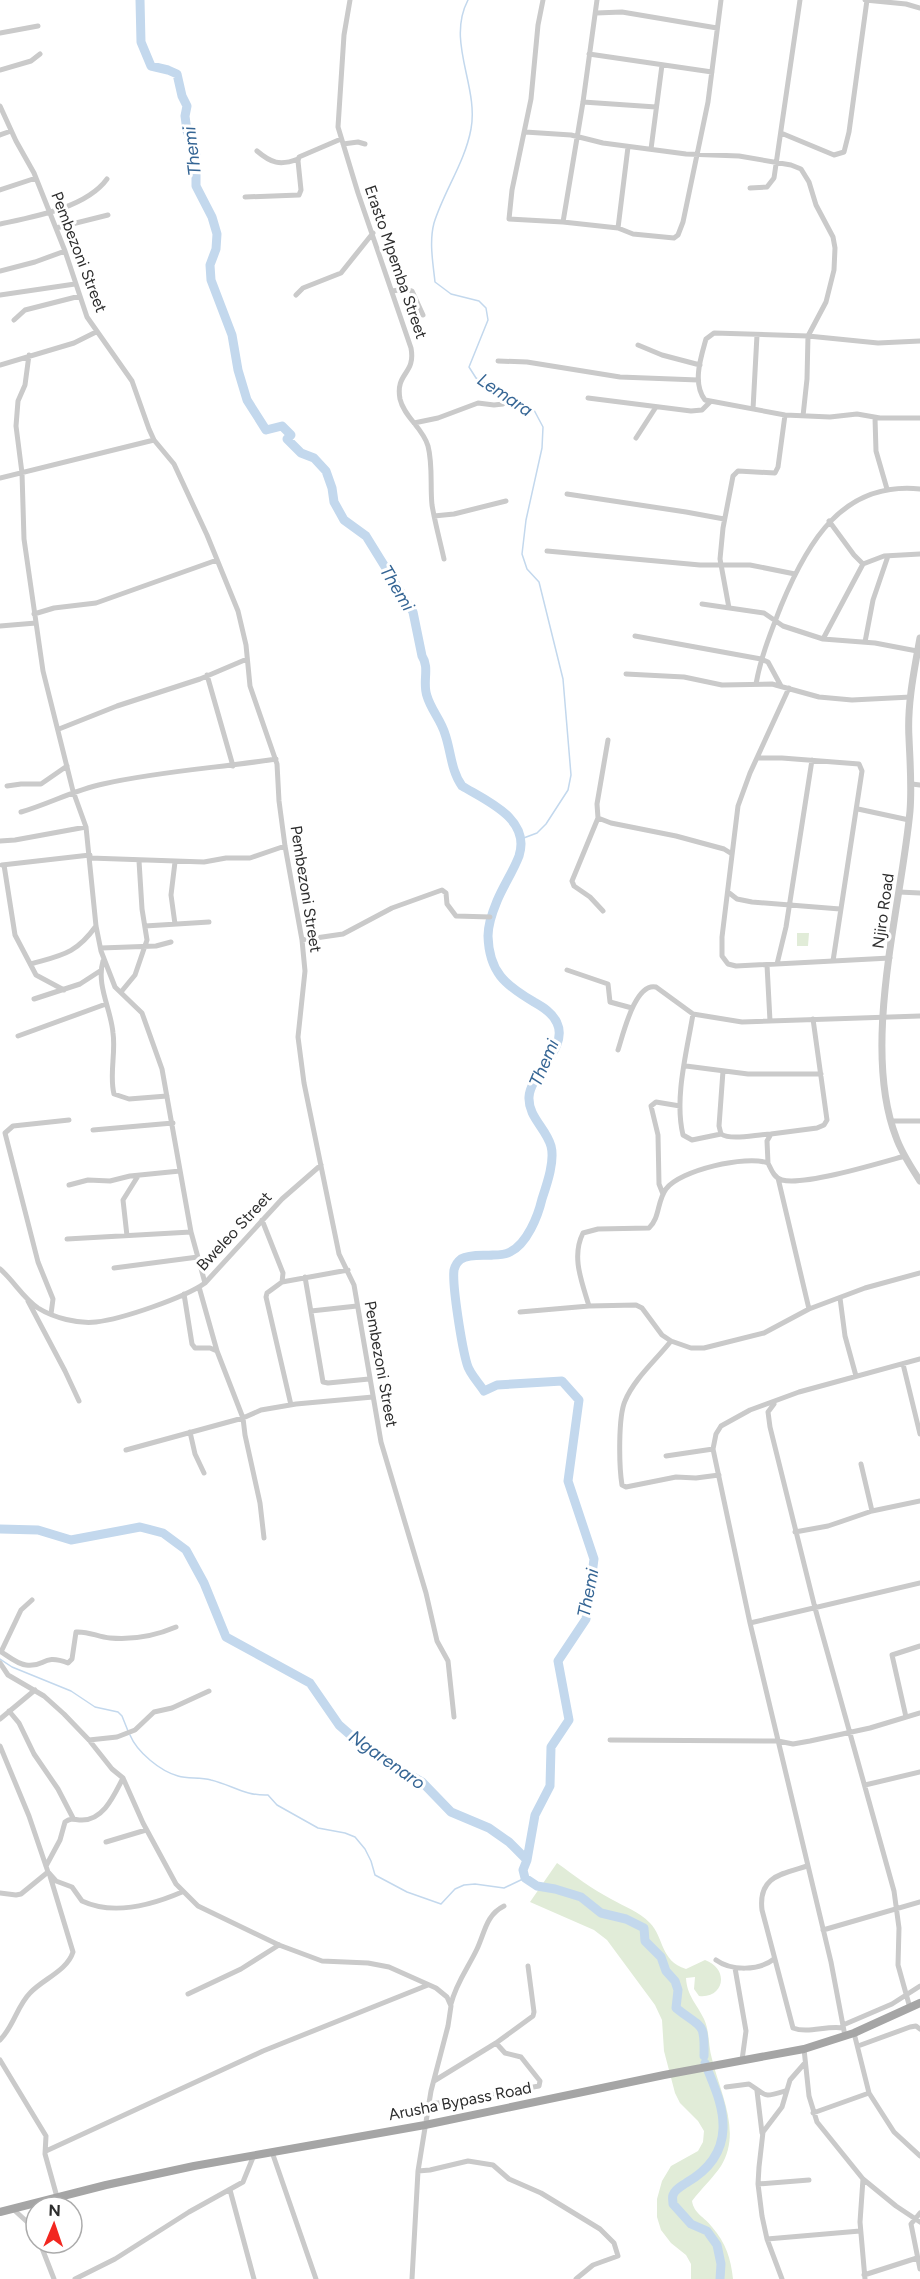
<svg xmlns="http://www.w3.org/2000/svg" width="920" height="2279" font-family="Figtree,sans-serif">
	<rect width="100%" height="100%" fill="#fff"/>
	<path fill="#e1ecd8" d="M797,933h12l-1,13h-11z
		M557,1863c18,13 35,26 54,36 14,8 27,12 39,24 14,14 10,38 36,46l19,-9c25,9 19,39 -6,36l-5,-7 1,-12 -9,1c1,18 11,26 18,41 6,13 4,27 8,40 8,34 30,73 9,107 -8,12 -20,23 -29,35 2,13 13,16 20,26 14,16 19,32 21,52h-42v-15l-5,-9 -15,-12 -10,-13 -4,-13v-18l5,-18 9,-15 27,-15 5,-9 1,-11 -6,-10 -18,-18 -5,-10 -11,-42 -2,-31 -7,-15 -48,-65 -13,-10 -64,-28z"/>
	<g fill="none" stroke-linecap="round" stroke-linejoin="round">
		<path stroke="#c3d8ed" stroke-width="1.5" d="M468,0c-22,42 11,86 3,129 -6,33 -27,62 -37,94 -5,19 -1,40 1,59l16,12 28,7 7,7 2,12 -19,47 7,11 58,32 9,17 -1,21 -16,72 -4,34 5,15 12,13 24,97 8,96 -3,15 -22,34 -9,9 -16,6
			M0,1659l12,8 59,24 24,16 23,5 4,4 6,15
			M130,1735c7,17 30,36 48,41 10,3 22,1 33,4 21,5 34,16 57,15l9,10 41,23 27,5 10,4 10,12 6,12 4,14 32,17 34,12 14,-15 9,-4 11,-1 29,4 21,-10"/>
		<path stroke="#c3d8ed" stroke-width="9" d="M140,0l1,42 10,24 17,4 9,4 5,22 5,10 -2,10 2,15 9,24v31l16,31 5,17 -1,15 -6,16 1,15 21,55 6,35 9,30 19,30 16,-4 9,9 -4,4 14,14 13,5 12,13 6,17 2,14 10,18 22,16 47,76 9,44c8,12 0,26 5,40 4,14 14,24 18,38 6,17 6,37 17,52 25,15 69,33 57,70 -6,16 -16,30 -22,45 -5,12 -9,23 -9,35 1,36 17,49 46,66 9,5 19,11 23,21 12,25 -27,51 -28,74 -1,20 17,31 22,49 4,15 -4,38 -9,53 -4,17 -15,45 -32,53 -5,3 -11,3 -17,3 -10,1 -23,-1 -32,4 -4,3 -6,7 -7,11 -2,16 8,77 13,94 2,9 12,19 17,27l13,-6 65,-4 17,19 -11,81 26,78 -8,60 -28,42 11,59 -18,27 -1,39 -15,29 -8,45 -4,10 2,8 12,8 18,3 26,8 20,16 25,6 18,9 1,13 16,16 5,14 9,10 3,9 -2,18c26,21 29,13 28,48
			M0,1529l38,1 33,10 69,-13 23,6 23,17 18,33 22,54 84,46 29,42 32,28 51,29 29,30 38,16 20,14 18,18
			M705,2063c8,21 19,42 18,66 -1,25 -16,42 -37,54 -4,3 -11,6 -13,12 -1,3 0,6 0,9l18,20 16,7 10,14 4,19 -1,15"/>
		<path stroke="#cacaca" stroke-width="5" d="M350,0l-6,35 -6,92 20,66 53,155c5,27 -16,24 -11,51 4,18 23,29 28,47 5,19 2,40 4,59 3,18 8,36 12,54
			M543,0l-5,25 -7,74 -19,91 -3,29 54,3 55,6 15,6 41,4 4,-3 5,-13 25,-120 13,-102
			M865,0l41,4 14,4
			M596,13l26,-1 95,16
			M0,33l38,-7
			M589,54l123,18
			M0,70l31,-9 9,-7
			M583,102l73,5
			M0,106l16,35 18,32 31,78 22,66 45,64 17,48 5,11 20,24 33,71 31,76 8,34 4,41 27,78 2,37 6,45 17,94 3,31 -7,66 6,46 35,171 15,31 27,157 45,151 11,48 11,20 6,56
			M525,132l46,3 32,8 83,11 53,2 52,9 10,4 8,13 7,23 17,32 2,11 -1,22 -8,32 -18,34 -1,43 -4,37
			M781,133l53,22 10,-3 5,-20 18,-132
			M0,135l11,-4
			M343,144l15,-2 7,2
			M651,149l11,-84
			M257,151c14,12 23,15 41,8
			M750,188l17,-1 7,-9 26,-178
			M0,190l36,-12
			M245,197l54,-2 2,-5 -3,-29 1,-4 42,-18
			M563,222l20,-120 14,-102
			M0,224c33,-7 86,-16 107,-45
			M56,228l52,-13
			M618,228l10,-81
			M0,271l35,-9 30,-11
			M392,291l14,-2 6,2 11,24
			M0,295l75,-11
			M296,295l7,-7 38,-15 32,-40
			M14,320l11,-10 55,-14
			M920,341l-42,2 -70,-7 -94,-3 -8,6c-5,18 -14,44 -1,61l80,15 45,2 27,-3 23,4h40
			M638,345l24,10 38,10
			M29,355l-4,30 -7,16 -2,25 6,47 2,66 19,132 30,120 13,36 10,99 5,25 14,36 27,26 20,56 29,163 14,51
			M498,361l29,1 93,15 78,3
			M0,365l74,-22 22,-11
			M588,398l103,13 11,-1 8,-8
			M753,409l4,-74
			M875,418l1,33 11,38
			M414,423l24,-5 40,-15 16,2 9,-1
			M636,438l20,-31
			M0,478l154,-38
			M567,494l119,18 38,7
			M434,516l20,-2 52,-13
			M829,521l25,34 9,9 21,-8 36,-2
			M547,551l153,14h50l45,9
			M702,604l62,9 19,13 40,13 52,4 42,8
			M729,608l-9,-49 3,-31 10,-52 5,-5 37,2 3,-6 7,-52
			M34,614l20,-6 42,-5 121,-43
			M0,626l36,-3
			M635,636l126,23 7,3 13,24
			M823,639l40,-75
			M865,642l8,-42 15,-44
			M626,674l58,3 38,8 50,-1 47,13 33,3 59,-3
			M207,675l26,91
			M756,684c5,-28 15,-52 25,-78 26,-63 61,-125 139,-117
			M789,688l-39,85 -12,33 -16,131v19l6,8 8,2 154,-8
			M59,729l58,-23 83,-27 47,-20
			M608,740l-11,64 1,14 13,5 65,13 48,13 8,5
			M757,758h25l77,6 3,7 -29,190
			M912,784l8,1
			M7,786l14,-2h20l26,-18
			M858,809l51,11
			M21,812c28,-8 53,-22 82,-28 57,-13 115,-16 173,-25
			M598,818l-26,63 2,5 16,11 13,14
			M0,841l15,-1 71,-13
			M90,858l114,4 22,-4h24l35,-12
			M2,865l88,-10
			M4,865l11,70 21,40 28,15
			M728,892l9,7 15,3 88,7
			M899,892l21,1
			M175,924l-4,-29 4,-33
			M145,926l64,-4
			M302,940l41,-6 49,-26 50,-18 4,3 1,11 9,12 34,1
			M101,948l55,-2 15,-4
			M103,961c-7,24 8,48 10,72 3,20 -4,42 1,61l15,5 38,-3
			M31,964c31,-9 45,-10 65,-38
			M777,964l9,-37 26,-167
			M767,965l3,56
			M567,970l41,14 2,18 22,6
			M121,992l14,-17 12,-35 -5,-31 -3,-48
			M34,999l46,-15 20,-13
			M693,1014c-6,37 -19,84 -10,121l9,5 29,-6
			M18,1036l88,-32
			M618,1050c5,-15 17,-68 38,-63l37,27 49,8 178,-6
			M686,1066l62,8h73
			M723,1071l-4,55 2,8c11,7 36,0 50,0
			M891,1121h29
			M93,1130l80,-7
			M768,1163l-1,-22 4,-7 46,-6 7,-3 3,-5 -14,-101
			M778,1178l31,131
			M69,1185l19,-5 22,1 20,-5 50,-5
			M663,1194l-4,-10 -1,-49 -7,-29 5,-4 24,4
			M262,1220l21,53 -1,9 -15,11 -1,4 25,108
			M127,1236l-4,-36 15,-24
			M67,1239l124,-7
			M114,1268l84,-11
			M0,1269c14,12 23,29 38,39 16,10 40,16 58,14 26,-3 88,-24 109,-39l77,-84 39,-34
			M305,1277l18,105 5,1 41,-4
			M282,1282l66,-12
			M199,1287l18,64
			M184,1294l8,50 3,4h15l7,3 26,67 2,17 15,68 4,35
			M840,1298l5,38 11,40
			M28,1301l37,70 14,30
			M589,1306c-7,-24 -18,-49 -6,-73l15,-4 51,-1c11,-10 8,-27 17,-39 14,-19 80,-34 102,-26 3,6 6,15 14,17 22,6 98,-17 123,-24
			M311,1311l46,-5
			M520,1312l69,-6 47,-1 6,3 20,27 9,6 20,7h13l60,-15 45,-24 56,-21 55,-15
			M51,1314l2,-15 -15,-37 -33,-129 8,-7 56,-6
			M671,1341c-15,19 -37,38 -46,60 -7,16 -6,66 -3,84l4,2 50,-10 20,1 23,-3
			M903,1364l17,70
			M774,1404l-6,8 2,15 45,181 79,283 5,37 -1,37 12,43
			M190,1432l5,22 9,19
			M126,1450l117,-32 18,-8 35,-6 77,-7
			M666,1456l47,-7
			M861,1464l11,47
			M795,1532l33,-6 44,-15 48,-10
			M750,1623l170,-40
			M0,1651c8,5 17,13 26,14 19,3 16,-12 42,-2l4,-4 4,-27c12,-1 22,5 34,6 23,2 45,-2 66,-11
			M1,1652l20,-42 11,-10
			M0,1663l8,12 36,21 20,18 25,26 23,29 11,9 20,45 33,61 22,22 81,39 43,16 46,2 21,4 47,21 11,9 4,9 -3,20 -17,65 -13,80 -6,108
			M9,1711l10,12 15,31 24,35 15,29
			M906,1717l-14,-62 28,-9
			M0,1719l35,-29
			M89,1740l28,-3 18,-7 19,-18 18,-4 37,-17
			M610,1740l168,1 15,3 17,-3 60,-13 50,-15
			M0,1746l29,70 19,56 8,9 16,6 10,14c32,15 70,4 100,-9
			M865,1785l55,-13
			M106,1842l40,-12
			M46,1866l14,-26 5,-18c7,-5 9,-2 17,-2 22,0 32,-25 41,-42
			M807,1866c-25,8 -49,10 -45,44l31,118c15,6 34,-3 50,0
			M0,1893l16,2 5,-1 27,-22
			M823,1930l97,-28
			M716,1960c15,11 43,11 58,-1
			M735,1968l11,63 -4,29
			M188,1994l53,-25 38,-24
			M451,2004c5,-21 17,-36 26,-55 8,-17 9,-34 27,-43
			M843,2025l49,-21 28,-18
			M854,2033l15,60 25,39 26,24
			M845,2036l-14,-74 -81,-339 -37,-174 3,-15 5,-8 29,-16 49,-18 121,-33
			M0,2040c14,-14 17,-34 30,-47 13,-14 37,-22 43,-41l-23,-76
			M858,2046l52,-19 6,-1 4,3
			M804,2049l5,47 8,26 46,57 33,27 24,16
			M0,2060l46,76 -1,18 12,43
			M434,2081l62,-38 37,-27 1,-4 -6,-46
			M726,2087l23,-3c19,12 12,14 36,7
			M757,2091l5,42
			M429,2104l26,-3 84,-15 1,-5 -19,-24 -16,-4 -9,-10
			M813,2113l56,-20
			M46,2151l217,-100 165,-66
			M272,2152l44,127
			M418,2171l12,-1 38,-9 25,4 16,14 32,14 59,36 14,14 4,13 -25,9 -17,14
			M863,2179l-3,43 5,57
			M758,2184l51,-4
			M230,2190l24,89
			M13,2209l23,21
			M920,2213l-9,11 9,45
			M767,2239l93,-8
			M40,2243l14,36
			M864,2275l53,-17
			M75,2279l40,-20 74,-47 54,-30 11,-27
			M782,2279l-15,-40 -5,-23 -4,-32 1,-17 4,-35 19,-25 8,-27 14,-16"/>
		<path stroke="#cacaca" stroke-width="7" d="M920,638c-6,33 -13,67 -11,100 1,25 3,48 1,73 -9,96 -49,235 -14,326 5,15 15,30 24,44"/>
		<path stroke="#a5a5a5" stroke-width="8" d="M0,2212l106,-27 88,-19 231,-41 239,-50 140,-26 50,-16 66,-30"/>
	</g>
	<g text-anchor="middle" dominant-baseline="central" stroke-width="6" stroke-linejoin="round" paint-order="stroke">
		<g font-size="16" fill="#2d2d2d" stroke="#fff">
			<text transform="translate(79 252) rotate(69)">Pembezoni Street</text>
			<text transform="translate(396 262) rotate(71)">Erasto Mpemba Street</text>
			<text transform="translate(306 889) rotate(81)">Pembezoni Street</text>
			<text transform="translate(883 911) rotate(-82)">Njiro Road</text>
			<text transform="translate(234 1231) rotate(-47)">Bweleo Street</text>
			<text transform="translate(381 1364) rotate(80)">Pembezoni Street</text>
			<text transform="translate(460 2101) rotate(-11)">Arusha Bypass Road</text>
		</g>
		<g font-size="18" font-style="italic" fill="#356594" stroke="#fff">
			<text transform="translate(192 151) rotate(-97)">Themi</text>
			<text transform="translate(505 395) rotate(34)">Lemara</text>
			<text transform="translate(397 588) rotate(59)">Themi</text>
			<text transform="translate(544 1063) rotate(-67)">Themi</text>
			<text transform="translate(588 1593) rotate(-79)">Themi</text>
			<text transform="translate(387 1760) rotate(35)">Ngarenaro</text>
		</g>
	</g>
	<g transform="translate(54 2225) rotate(2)"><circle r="28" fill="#ffffff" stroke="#ababab" stroke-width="1.5"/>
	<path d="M0-4.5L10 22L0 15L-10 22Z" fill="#f22720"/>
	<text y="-9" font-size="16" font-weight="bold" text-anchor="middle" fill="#2d2d2d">N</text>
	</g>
</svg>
